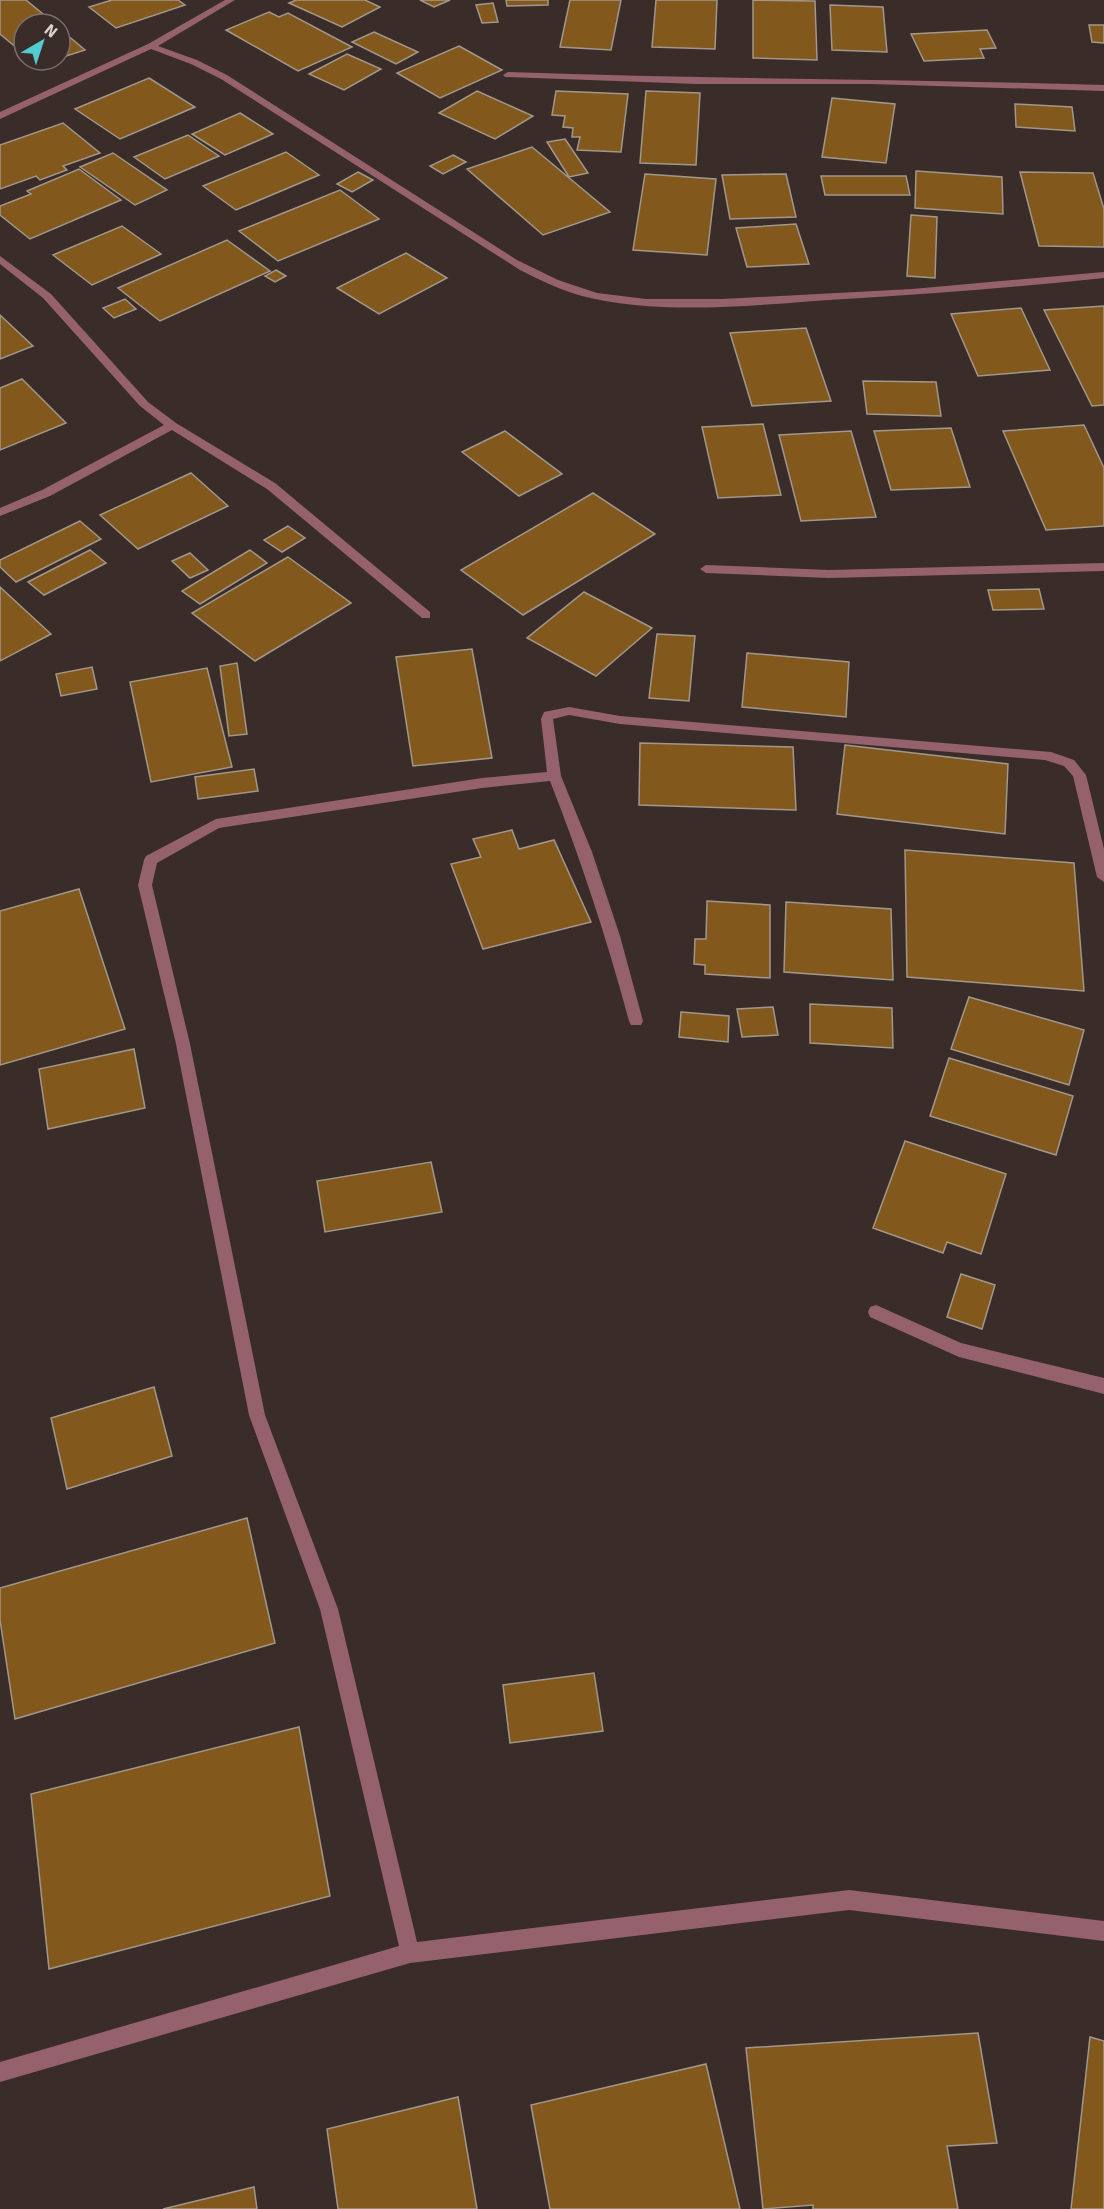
<svg xmlns="http://www.w3.org/2000/svg" width="1104" height="2209" font-family="Signika,sans-serif">
	<rect width="100%" height="100%" fill="#3a2d29"/>
	<path fill="#82581d" stroke="#a1978b" stroke-width="1.5" d="M0,0h26l29,24h-31v30l-24,-20z
		M112,0h66l7,5 -69,23 -27,-21z
		M296,0h69l15,7 -38,20 -53,-24z
		M420,0h30l-16,7z
		M506,0h42v5l-41,1z
		M570,0h51l-10,50 -51,-3z
		M656,0h61l-2,49 -63,-2z
		M753,0l62,1 2,59 -64,-2z
		M493,3l5,19 -16,1 -6,-18z
		M830,5l53,2 4,45 -55,-2z
		M269,12l10,5 9,-4 64,34 -54,24 -72,-41z
		M1089,25h15v18l-12,-1z
		M60,29l25,21 -25,8z
		M987,30l9,18 -16,1 4,9 -60,3 -13,-27z
		M374,32l44,20 -22,12 -44,-22z
		M459,46l43,24 -62,28 -43,-25z
		M347,54l34,15 -37,21 -35,-16z
		M149,78l46,29 -75,32 -45,-30z
		M477,91l56,25 -38,23 -56,-26z
		M556,91l72,3 -7,58 -44,-2 3,-13h-8l1,-9 -10,-1 2,-11 -13,-1z
		M646,91l54,2 -4,72 -56,-2z
		M832,98l63,6 -9,59 -64,-6z
		M1015,104l57,3 3,24 -59,-4z
		M240,113l33,21 -48,21 -33,-21z
		M63,123l37,30 -37,13 4,4 -27,10 -4,-4 -36,13v-44z
		M188,135l31,21 -54,23 -31,-22z
		M565,139l23,34 -19,4 -22,-35z
		M532,147l78,65 -67,23 -76,-66z
		M286,152l33,23 -83,35 -33,-24z
		M113,153l54,37 -32,15 -55,-38z
		M453,155l13,7 -23,12 -13,-8z
		M79,169l42,31 -91,39 -30,-24v-9l31,-12 -4,-3z
		M916,171l86,6 1,37 -88,-6z
		M358,172l15,8 -21,12 -15,-8z
		M1020,172l73,1 11,36v38l-65,-1z
		M645,174l71,5 -9,76 -74,-5z
		M786,174l10,43 -66,2 -8,-44z
		M821,176h85l4,19h-85z
		M340,190l39,29 -101,42 -39,-30z
		M911,215l26,2 -2,61 -28,-2z
		M796,224l13,40 -62,3 -11,-39z
		M122,226l39,28 -69,31 -39,-30z
		M227,240l43,31 -110,50 -42,-33z
		M406,253l41,25 -68,36 -42,-26z
		M276,270l10,6 -11,6 -10,-6z
		M125,299l11,10 -22,9 -11,-10z
		M1104,306v99l-12,1 -48,-96z
		M1021,308l29,62 -72,6 -27,-62z
		M0,315l33,31 -33,13z
		M806,328l25,73 -79,5 -22,-73z
		M22,379l44,44 -66,27v-62z
		M863,381l73,1 5,34 -74,-2z
		M763,424l18,71 -63,3 -16,-71z
		M1084,425l20,43v58l-58,4 -43,-99z
		M951,428l19,59 -79,3 -17,-59z
		M505,431l57,43 -43,22 -57,-44z
		M851,431l25,86 -75,4 -22,-86z
		M191,473l37,33 -90,43 -38,-34z
		M593,493l62,41 -132,81 -62,-45z
		M80,521l21,18 -85,43 -16,-15v-7z
		M288,526l17,12 -23,14 -18,-12z
		M90,550l16,13 -62,32 -16,-13z
		M250,550l17,13 -67,41 -18,-13z
		M190,553l18,17 -18,8 -18,-17z
		M288,557l63,46 -96,58 -63,-48z
		M0,587l51,47 -51,27z
		M1039,589l5,20 -51,1 -5,-20z
		M584,592l68,36 -56,48 -69,-38z
		M657,634l38,2 -6,65 -40,-3z
		M472,649l20,109 -79,8 -17,-109z
		M747,653l102,9 -3,55 -104,-10z
		M237,663l10,71 -18,2 -9,-70z
		M92,667l5,22 -36,7 -5,-22z
		M207,668l25,99 -81,15 -21,-100z
		M640,743l153,4 3,63 -157,-5z
		M845,745l163,19 -3,70 -168,-20z
		M254,769l4,22 -60,8 -3,-22z
		M512,830l7,19 35,-9 37,82 -108,27 -32,-85 30,-7 -8,-18z
		M905,850l169,13 10,128 -177,-14z
		M79,889l46,140 -125,36v-154z
		M707,901l63,4v73l-65,-4v-9l-11,-1 1,-25h11z
		M786,902l105,7 2,71 -109,-8z
		M969,997l115,33 -15,55 -118,-36z
		M810,1004l82,4 1,40 -83,-5z
		M773,1007l5,28 -36,2 -5,-28z
		M681,1012l48,4 -1,26 -49,-5z
		M134,1049l11,59 -97,21 -9,-60z
		M949,1058l124,38 -17,59 -126,-39z
		M905,1141l101,33 -25,80 -34,-12 -4,11 -70,-25z
		M431,1162l11,50 -117,20 -8,-51z
		M961,1274l34,11 -13,44 -35,-12z
		M154,1387l18,69 -105,33 -16,-71z
		M247,1518l28,125 -260,76 -15,-99v-32z
		M594,1673l9,58 -93,12 -7,-58z
		M299,1727l31,169 -281,73 -18,-175z
		M978,2033l19,110 -50,3 11,63h-145v-4l-50,4 -17,-161z
		M1090,2037l14,4v168h-33z
		M706,2064l34,145h-190l-19,-104z
		M458,2097l19,112h-139l-11,-80z
		M254,2187l3,22h-94z"/>
	<g fill="none" stroke-linecap="round" stroke-linejoin="round">
		<path fill="#95616c" fill-rule="evenodd" d="M225,0h10l-77,46 39,14 30,15 290,185 41,20 39,13 49,6h76l190,-10 192,-17v6c-86,9 -172,16 -259,21 -83,5 -181,18 -263,-3 -22,-6 -42,-16 -62,-26l-299,-191 -30,-15 -40,-15 -151,70v-7l148,-68z
			M508,72c199,7 397,7 596,13v6l-233,-7h-174l-192,-7 -2,-2z
			M0,256l51,38 97,108 28,21 99,60 155,129v6h-8l-155,-129 -95,-59 -122,66 -50,20v-8l42,-18 122,-65 -24,-19 -97,-108 -43,-34z
			M1104,563v8l-275,7 -123,-5 -6,-4 6,-4 123,5z
			M569,707l51,9 431,36 23,8 12,15 18,74v33l-7,-5 -24,-101 -9,-10 -19,-6 -425,-36 -51,-9 -16,4 8,57 31,76 28,84 23,85 -2,4h-10l-2,-4c-22,-82 -48,-161 -79,-240l-68,7 -263,40 -62,35 -5,22 38,159 75,371 73,194 79,333 432,-52 255,31v20l-255,-31 -439,53 -410,119v-20l399,-116 -79,-337 -71,-194 -73,-371 -38,-159 6,-25 2,-4 70,-37 266,-41 65,-6 -6,-53 3,-7z
			M876,1305l85,38 143,35v16l-145,-37 -89,-40 -2,-5 2,-5z"/>
	</g>
	<g transform="translate(42 42) rotate(39)"><circle r="28" fill="#3a2d29" stroke="#7b6f6c" stroke-width="1.5"/>
	<path d="M0-4.5L10 22L0 15L-10 22Z" fill="#51ccd4"/>
	<text y="-9" font-size="16" font-weight="bold" text-anchor="middle" fill="#dcd3d0">N</text>
	</g>
</svg>
